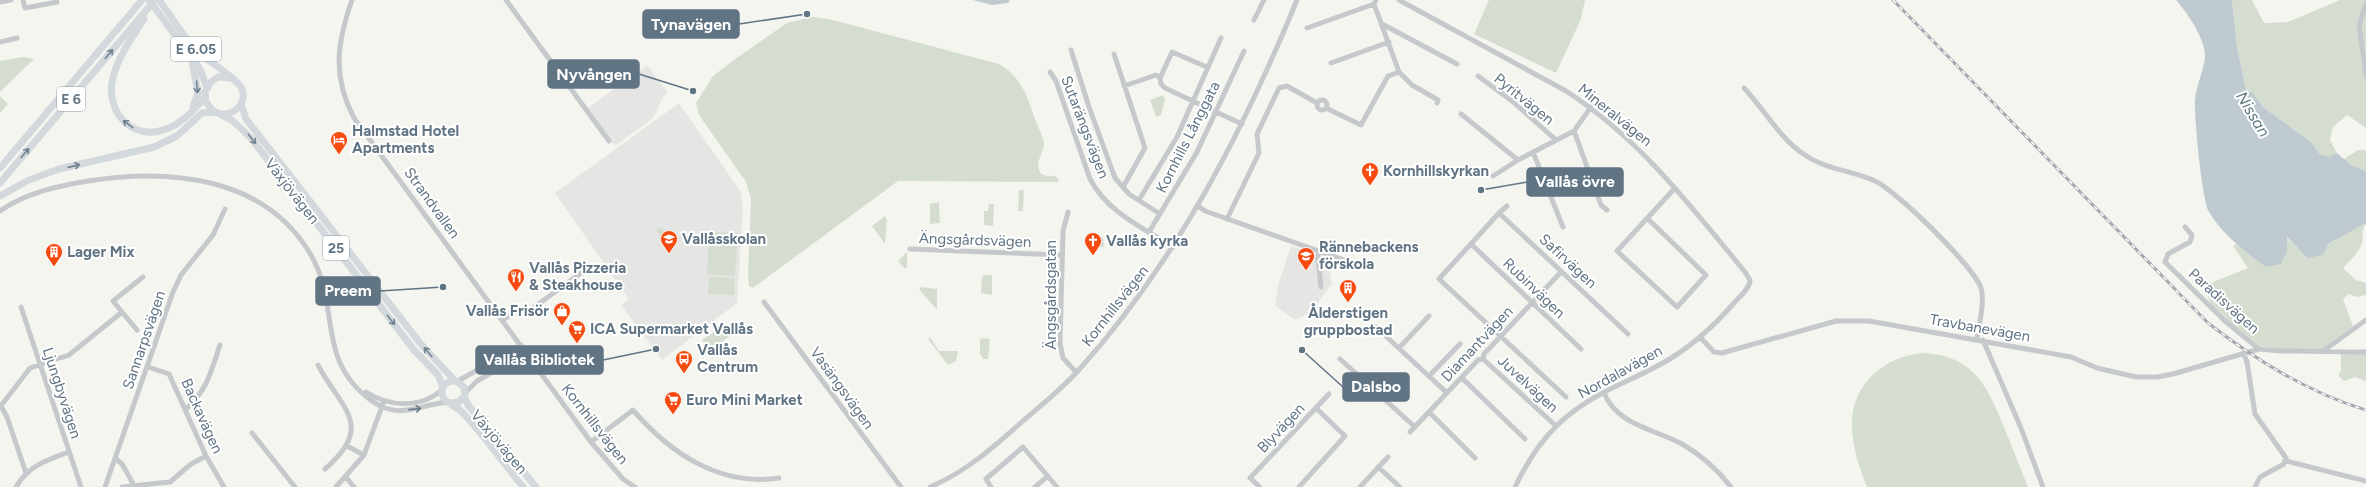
<svg xmlns="http://www.w3.org/2000/svg" width="2366" height="487" font-family="Figtree,sans-serif">
	<rect width="100%" height="100%" fill="#f5f5f0"/>
	<path fill="#e5e6e4" d="M647,65l21,28 -5,4 -10,21 -38,28 -27,-38z
		M679,103l62,89 2,17 -6,94 -75,57 -41,-55 8,-6 -74,-106z
		M1291,246l36,12 5,26 -22,29 -15,7 -20,-14 3,-21z"/>
	<path fill="#d5ddd1" d="M1489,0h96l-4,19 -25,54 -82,-39z
		M2232,0h20l12,23 24,-1 52,-22h26v128l-19,-13 -14,12 -3,13 7,13 -8,5 -9,-4 -9,-12 -48,-35 -10,-14 -7,-3 -9,-43z
		M812,17l17,2 170,45c23,13 29,34 37,58 3,6 6,14 8,20 1,10 -10,20 -4,30 4,6 12,2 17,5l2,5 -161,-1 -145,107 -4,-2 -1,-13 3,-74 -5,-17 -47,-67 -3,-12 17,-27 25,-19 49,-34z
		M23,57l11,2 -34,33v-31z
		M1163,95l2,5 -4,15 -5,2 -6,-17z
		M0,96l8,8 -8,9z
		M2358,150h8v21l-15,-6 -7,-6z
		M1019,190h5l-1,21h-5z
		M939,202l1,21 -10,1v-20z
		M989,204h5l-1,22 -9,-1v-14h4z
		M885,216l2,4 -2,24 -13,-18z
		M2366,223l-4,9c4,15 -9,25 -19,36l13,12 10,3v12l-9,2 -8,-3 -6,5 10,27 -31,23 -32,1 -30,-4 -30,-24 -20,-19 -3,-9 1,-10 40,-16 -15,-22 3,-2 30,23 21,-16 -1,-14 21,21 42,-27z
		M661,227l10,14 -4,4 -11,-15z
		M709,232l29,1 -3,43 -28,-2z
		M1086,236l17,1 1,10 -17,-1 1,-3 -4,-2z
		M907,252v15l-2,2 -7,-8z
		M985,275h7v20l-11,-2 1,-16z
		M709,277l26,1 -1,17 -26,-1z
		M921,287l16,2v21l-18,-21z
		M724,325l7,10 -21,16 -8,-11z
		M930,337l9,14h19l-2,10 -8,4 -20,-26z
		M983,338l7,1 -2,20h-5l-3,-5v-15z
		M1924,353c50,3 63,33 80,74 8,20 16,40 24,60h-161c-8,-20 -15,-40 -15,-62 -1,-41 34,-70 72,-72z
		M2341,353h25v28l-11,-4 -11,4 -6,-6 3,-4z"/>
	<path fill="#bfcad0" d="M973,0h37l-2,3 -16,2z
		M2176,0h56l5,47 9,43 7,3 10,14 48,35 9,12 9,3 8,-4 14,12 15,6v52l-38,21 -5,11 -16,3 -20,-21v14l-6,13 -15,3c-21,-15 -43,-32 -57,-55 -7,-12 -15,-94 -14,-111 1,-16 9,-30 10,-45 1,-16 -19,-45 -29,-56z"/>
	<g fill="none" stroke-linecap="round" stroke-linejoin="round">
		<path stroke="#c6c9cc" stroke-width="5" d="M23,0l2,8 32,-6
			M352,0c-15,43 -20,76 2,118l237,324 32,37 12,8
			M506,0l103,141
			M1376,0l-2,4 25,68 13,13 26,15 -1,3
			M1399,0l167,91c74,48 123,113 179,181l5,8c0,9 -11,17 -17,24 -19,22 -40,41 -65,56 -30,18 -65,29 -94,51 -27,20 -44,45 -59,76
			M0,2l11,-2
			M2366,4l-7,21 7,50
			M1254,20l10,-20
			M1382,24l75,40
			M1307,28l67,-24
			M0,42l17,-4
			M1071,50l18,57 26,71 14,16 31,20
			M1114,54l31,94 -22,39
			M1331,63l58,-21
			M1050,72l6,9 34,98c18,34 52,48 83,68
			M1478,76l34,25 44,39
			M1160,78l12,-26 35,15
			M1124,86l32,-11 4,3 1,6 4,4 77,36
			M1744,88c20,21 36,51 61,67 20,14 48,16 70,26 22,10 99,86 106,107 4,14 -2,36 -4,51
			M1317 105a5 5 0 1 1 10 0a5 5 0 1 1-10 0Z
			M1326,108l35,17 27,-49 11,-4
			M1461,114l57,46
			M1574,131l27,74 6,5
			M1533,152l30,75
			M1493,176l25,-16 56,-29 17,-24
			M1139,200l38,-63 44,-99
			M1198,206l7,5 153,54
			M1507,206l-8,7 129,121
			M0,211c25,-18 58,-25 88,-30 81,-13 177,-5 223,74 30,52 4,105 61,146 28,20 48,3 76,1
			M1068,212l-5,19 -3,112 3,15 13,14
			M1499,213l-60,66 127,118
			M1227,219l32,-66 -2,-19 22,-46 8,-2 30,17
			M1648,219l58,56 -29,32 -60,-56 58,-63
			M2185,227l7,8 -2,7 -22,12 -3,8 60,59 34,28 21,2 86,1
			M1149,232l48,-80 47,-101
			M1471,244l110,105
			M910,249l152,6
			M1319,252l-1,6 3,29
			M764,302l137,185
			M21,307l60,180
			M122,312l-9,-11 30,-24
			M503,320l15,-10 15,-2 48,-35 13,-6
			M1376,327l71,66
			M1700,337l14,15 8,1 114,-32h33l202,36 26,11 39,9h21l16,-3 86,-25
			M1983,340l38,88 22,59
			M1399,348l30,-32
			M2323,351l43,-31
			M2244,354l3,8 8,52 31,44 -2,6 -24,13 -5,10
			M1340,359l75,68
			M1483,359l73,67
			M318,365c23,44 58,60 7,104
			M148,367l21,7 37,82 18,31
			M1429,376l31,-32
			M1462,378l63,61
			M458,381l63,-36
			M366,392c23,15 55,17 77,-3
			M465,393l12,-12 49,-28
			M1604,393c14,33 51,36 78,51 19,11 36,26 49,43
			M1,406l6,11 19,56
			M0,407l30,-39 39,-13 53,-43 15,18
			M185,410c23,-21 25,-36 35,-65
			M1429,412l46,46
			M1410,432l68,-72 5,-1 1,-5 77,-82
			M252,433l43,54
			M591,442l42,-32c36,42 86,77 146,68
			M347,446l17,9
			M116,459l6,5 13,23
			M2286,461l80,20
			M1378,467l22,20
			M346,477l8,10
			M16,487c12,-21 31,-27 53,-35
			M105,487l68,-195 8,-17 32,-40 12,-26
			M122,487l48,-5 21,-18 15,-8
			M336,487l28,-32 20,-54
			M930,487c36,-15 65,-41 94,-67 18,-15 37,-31 53,-48 98,-108 165,-238 220,-372
			M991,487l-5,-8 37,-32 34,40
			M1035,487l13,-11
			M1260,487l-10,-9 79,-84
			M1299,487l46,-51 -29,-28
			M1360,487l28,-30"/>
		<path stroke="#d2d8dc" stroke-width="7" d="M149,0l51,69 7,19
			M159,0c13,17 24,37 39,52 10,9 38,26 43,35 7,14 -4,27 -19,27
			M144,19c-12,19 -28,40 -32,63 -5,31 21,60 54,47 17,-6 28,-19 39,-32
			M192,61l6,32 -5,14
			M230,78l-12,-1 -7,5 -6,10 1,10 6,8 21,11 18,17 163,212 24,25 5,12
			M241,104l5,15 174,224 35,38
			M0,168l142,-168
			M0,183l155,-183
			M0,196l29,-16 30,-11 95,-22 23,-11 25,-23 13,-1
			M464,396l4,9 68,82
			M451,403l8,-1 6,-7 -1,-8 -8,-6c-9,-1 -17,6 -13,16 3,6 14,10 19,15 22,23 41,50 61,75"/>
		<defs>
			<path id="rail" d="M1893,0l315,323c48,37 99,69 158,87"/>
		</defs>
		<use href="#rail" stroke="#a3a9af" stroke-width="3"/>
		<use href="#rail" stroke="#fff" stroke-width="1.5" stroke-dasharray="4.5" stroke-linecap="butt"/>
	</g>
	<defs><path id="oneway-shaft" d="M-6 0H5M1.5-3L5.5 0L1.5 3" fill="none" stroke-width="1.6" stroke-linecap="round" stroke-linejoin="round"/></defs>
	<g stroke="#718391">
		<use href="#oneway-shaft" transform="translate(109 54) rotate(-50)"/>
		<use href="#oneway-shaft" transform="translate(197 87) rotate(86)"/>
		<use href="#oneway-shaft" transform="translate(128 124) rotate(-143)"/>
		<use href="#oneway-shaft" transform="translate(252 139) rotate(52)"/>
		<use href="#oneway-shaft" transform="translate(25 153) rotate(-50)"/>
		<use href="#oneway-shaft" transform="translate(74 166) rotate(-13)"/>
		<use href="#oneway-shaft" transform="translate(391 320) rotate(52)"/>
		<use href="#oneway-shaft" transform="translate(428 352) rotate(-130)"/>
	</g>
	<use stroke="#657888" href="#oneway-shaft" transform="translate(415 409) rotate(-6)"/>
	<defs>
		<symbol id="hotel-pin" viewBox="-11 -11 22 30"><path d="M0 17L-7.5 6A9.5 9.5 0 1 1 7.5 6Z" fill="#f54b10" stroke="#fff"/><path d="M-6-4.5h1.5V1H6V5H4.5V3h-9V5H-6ZM-4 0a1.8 1.8 0 1 1 3.6 0ZM.5 0V-2.5h3Q6-2.5 6 0Z" fill="#fff"/></symbol>
		<symbol id="church-pin" viewBox="-11 -11 22 30"><path d="M0 17L-7.5 6A9.5 9.5 0 1 1 7.5 6Z" fill="#f54b10" stroke="#fff"/><path d="M-1.2-6h2.4v3.5h3.3v2.4h-3.3V6h-2.4V-.1h-3.3v-2.4h3.3Z" fill="#fff"/></symbol>
		<symbol id="school-pin" viewBox="-11 -11 22 30"><path d="M0 17L-7.5 6A9.5 9.5 0 1 1 7.5 6Z" fill="#f54b10" stroke="#fff"/><path d="M0-5L7-2L0 1L-7-2ZM-4 1L0 2.5L4 1V4Q0 6-4 4Z" fill="#fff"/></symbol>
		<symbol id="building-pin" viewBox="-11 -11 22 30"><path d="M0 17L-7.5 6A9.5 9.5 0 1 1 7.5 6Z" fill="#f54b10" stroke="#fff"/><path d="M-4-6H4V6H1V3H-1V6H-4ZM-2.5-4.3h1.7v1.8h-1.7ZM.8-4.3h1.7v1.8H.8ZM-2.5-1h1.7V.8h-1.7ZM.8-1h1.7V.8H.8Z" fill="#fff"/></symbol>
		<symbol id="restaurant-pin" viewBox="-11 -11 22 30"><path d="M0 17L-7.5 6A9.5 9.5 0 1 1 7.5 6Z" fill="#f54b10" stroke="#fff"/><path d="M-5-6h1v4h1v-4h1v4h1v-4h1v5L-1.5 .5V6h-2V.5L-5-1ZM5-6V6H3V1.5H1.5Q1.5-4 5-6Z" fill="#fff"/></symbol>
		<symbol id="shop-pin" viewBox="-11 -11 22 30"><path d="M0 17L-7.5 6A9.5 9.5 0 1 1 7.5 6Z" fill="#f54b10" stroke="#fff"/><path d="M-5-2.5h2.3a2.7 3.5 0 0 1 5.4 0H5L5.5 6h-11ZM-1.5-2.5h3a1.5 2.3 0 0 0-3 0Z" fill="#fff"/></symbol>
		<symbol id="supermarket-pin" viewBox="-11 -11 22 30"><path d="M0 17L-7.5 6A9.5 9.5 0 1 1 7.5 6Z" fill="#f54b10" stroke="#fff"/><path d="M-6-5.5h2.5l.6 2H6L4.5 2H-2.5L-4.4-4H-6ZM-1.5 3.2a1.3 1.3 0 1 0 .1 0ZM3 3.2a1.3 1.3 0 1 0 .1 0Z" fill="#fff"/></symbol>
		<symbol id="bus-pin" viewBox="-11 -11 22 30"><path d="M0 17L-7.5 6A9.5 9.5 0 1 1 7.5 6Z" fill="#f54b10" stroke="#fff"/><path d="M-5-6H5V4H4V6H2V4H-2V6H-4V4H-5ZM-3.5-4V0h7V-4ZM-3.5 1.2v1.5H-2V1.2ZM2 1.2v1.5H3.5V1.2Z" fill="#fff"/></symbol>
	</defs>
	<g fill-rule="evenodd">
		<use href="#hotel-pin" x="329" y="130" width="20" height="27"/>
		<use href="#church-pin" x="1360" y="161" width="20" height="27"/>
		<use href="#school-pin" x="659" y="229" width="20" height="27"/>
		<use href="#church-pin" x="1083" y="231" width="20" height="27"/>
		<use href="#building-pin" x="44" y="242" width="20" height="27"/>
		<use href="#school-pin" x="1296" y="246" width="20" height="27"/>
		<use href="#restaurant-pin" x="506" y="267" width="20" height="27"/>
		<use href="#building-pin" x="1338" y="278" width="20" height="27"/>
		<use href="#shop-pin" x="552" y="301" width="20" height="27"/>
		<use href="#supermarket-pin" x="567" y="319" width="20" height="27"/>
		<use href="#bus-pin" x="674" y="349" width="20" height="27"/>
		<use href="#supermarket-pin" x="663" y="390" width="20" height="27"/>
	</g>
	<g text-anchor="middle" dominant-baseline="central" stroke-width="4" stroke-linejoin="round" paint-order="stroke">
		<g fill="#fff" stroke="#909ea9" stroke-width="1">
			<rect x="171" y="37" width="50" height="24" rx="3"/>
			<rect x="57" y="87" width="28" height="24" rx="3"/>
			<rect x="323" y="236" width="26" height="24" rx="3"/>
		</g>
		<g font-size="14" font-weight="bold" fill="#607484">
			<text x="196" y="49">E 6.05</text>
			<text x="71" y="99">E 6</text>
			<text x="336" y="248">25</text>
		</g>
		<g font-size="15" fill="#607484" stroke="#fff">
			<text transform="translate(1524 99) rotate(39)">Pyritvägen</text>
			<text transform="translate(1615 115) rotate(39)">Mineralvägen</text>
			<text transform="translate(1085 127) rotate(69)">Sutarängsvägen</text>
			<text transform="translate(1188 137) rotate(-63)">Kornhills Långgata</text>
			<text transform="translate(292 191) rotate(52)">Växjövägen</text>
			<text transform="translate(432 203) rotate(54)">Strandvallen</text>
			<text transform="translate(975 240) rotate(2)">Ängsgårdsvägen</text>
			<text transform="translate(1568 261) rotate(43)">Safirvägen</text>
			<text transform="translate(1534 288) rotate(44)">Rubinvägen</text>
			<text transform="translate(1051 295) rotate(-90)">Ängsgårdsgatan</text>
			<text transform="translate(2224 301) rotate(42)">Paradisvägen</text>
			<text transform="translate(1115 306) rotate(-52)">Kornhillsvägen</text>
			<text transform="translate(1980 328) rotate(10)">Travbanevägen</text>
			<text transform="translate(144 340) rotate(-71)">Sannarpsvägen</text>
			<text transform="translate(1477 344) rotate(-47)">Diamantvägen</text>
			<text transform="translate(1620 372) rotate(-29)">Nordalavägen</text>
			<text transform="translate(1528 384) rotate(43)">Juvelvägen</text>
			<text transform="translate(842 388) rotate(54)">Vasängsvägen</text>
			<text transform="translate(62 393) rotate(72)">Ljungbyvägen</text>
			<text transform="translate(202 416) rotate(66)">Backavägen</text>
			<text transform="translate(595 424) rotate(52)">Kornhillsvägen</text>
			<text transform="translate(1281 428) rotate(-47)">Blyvägen</text>
			<text transform="translate(499 442) rotate(50)">Växjövägen</text>
		</g>
		<g font-size="15" font-weight="bold" fill="#607484" stroke="#fff" text-anchor="start">
			<text x="352" y="131">Halmstad Hotel<tspan x="352" dy="17">Apartments</tspan></text>
			<text x="1383" y="171">Kornhillskyrkan</text>
			<text x="682" y="239">Vallåsskolan</text>
			<text x="1106" y="241">Vallås kyrka</text>
			<text x="1319" y="247">Rännebackens<tspan x="1319" dy="17">förskola</tspan></text>
			<text x="67" y="252">Lager Mix</text>
			<text x="529" y="268">Vallås Pizzeria<tspan x="529" dy="17">&amp; Steakhouse</tspan></text>
			<text x="549" y="311" text-anchor="end">Vallås Frisör</text>
			<text x="1348" y="313" text-anchor="middle">Ålderstigen<tspan x="1348" dy="17">gruppbostad</tspan></text>
			<text x="590" y="329">ICA Supermarket Vallås</text>
			<text x="697" y="350">Vallås<tspan x="697" dy="17">Centrum</tspan></text>
			<text x="686" y="400">Euro Mini Market</text>
		</g>
		<g font-size="16" font-style="italic" fill="#5c7782" stroke="#fff">
			<text transform="translate(2253 114) rotate(59)">Nissan</text>
		</g>
	</g>
	<path fill="none" stroke="#607484" stroke-width="1.5" d="M807 14L739 24M693 91L639 74M1481 190L1527 182M443 287L380 291M656 349L603 360M1302 350L1343 387"/>
	<g fill="#607484" stroke="#fff" stroke-width="1.5">
		<circle cx="807" cy="14" r="4"/>
		<circle cx="693" cy="91" r="4"/>
		<circle cx="1481" cy="190" r="4"/>
		<circle cx="443" cy="287" r="4"/>
		<circle cx="656" cy="349" r="4"/>
		<circle cx="1302" cy="350" r="4"/>
	</g>
	<g fill="#607484" stroke="#607484" stroke-width="1.5">
		<rect x="643" y="10" width="96" height="28" rx="4"/>
		<rect x="548" y="60" width="91" height="28" rx="4"/>
		<rect x="1527" y="168" width="96" height="28" rx="4"/>
		<rect x="316" y="277" width="64" height="28" rx="4"/>
		<rect x="476" y="346" width="127" height="28" rx="4"/>
		<rect x="1343" y="373" width="66" height="28" rx="4"/>
	</g>
	<g font-size="16" text-anchor="middle" font-weight="bold" fill="#fff">
		<text x="691" y="30">Tynavägen</text>
		<text x="594" y="80">Nyvången</text>
		<text x="1575" y="187">Vallås övre</text>
		<text x="348" y="296">Preem</text>
		<text x="539" y="365">Vallås Bibliotek</text>
		<text x="1376" y="392">Dalsbo</text>
	</g>
</svg>
